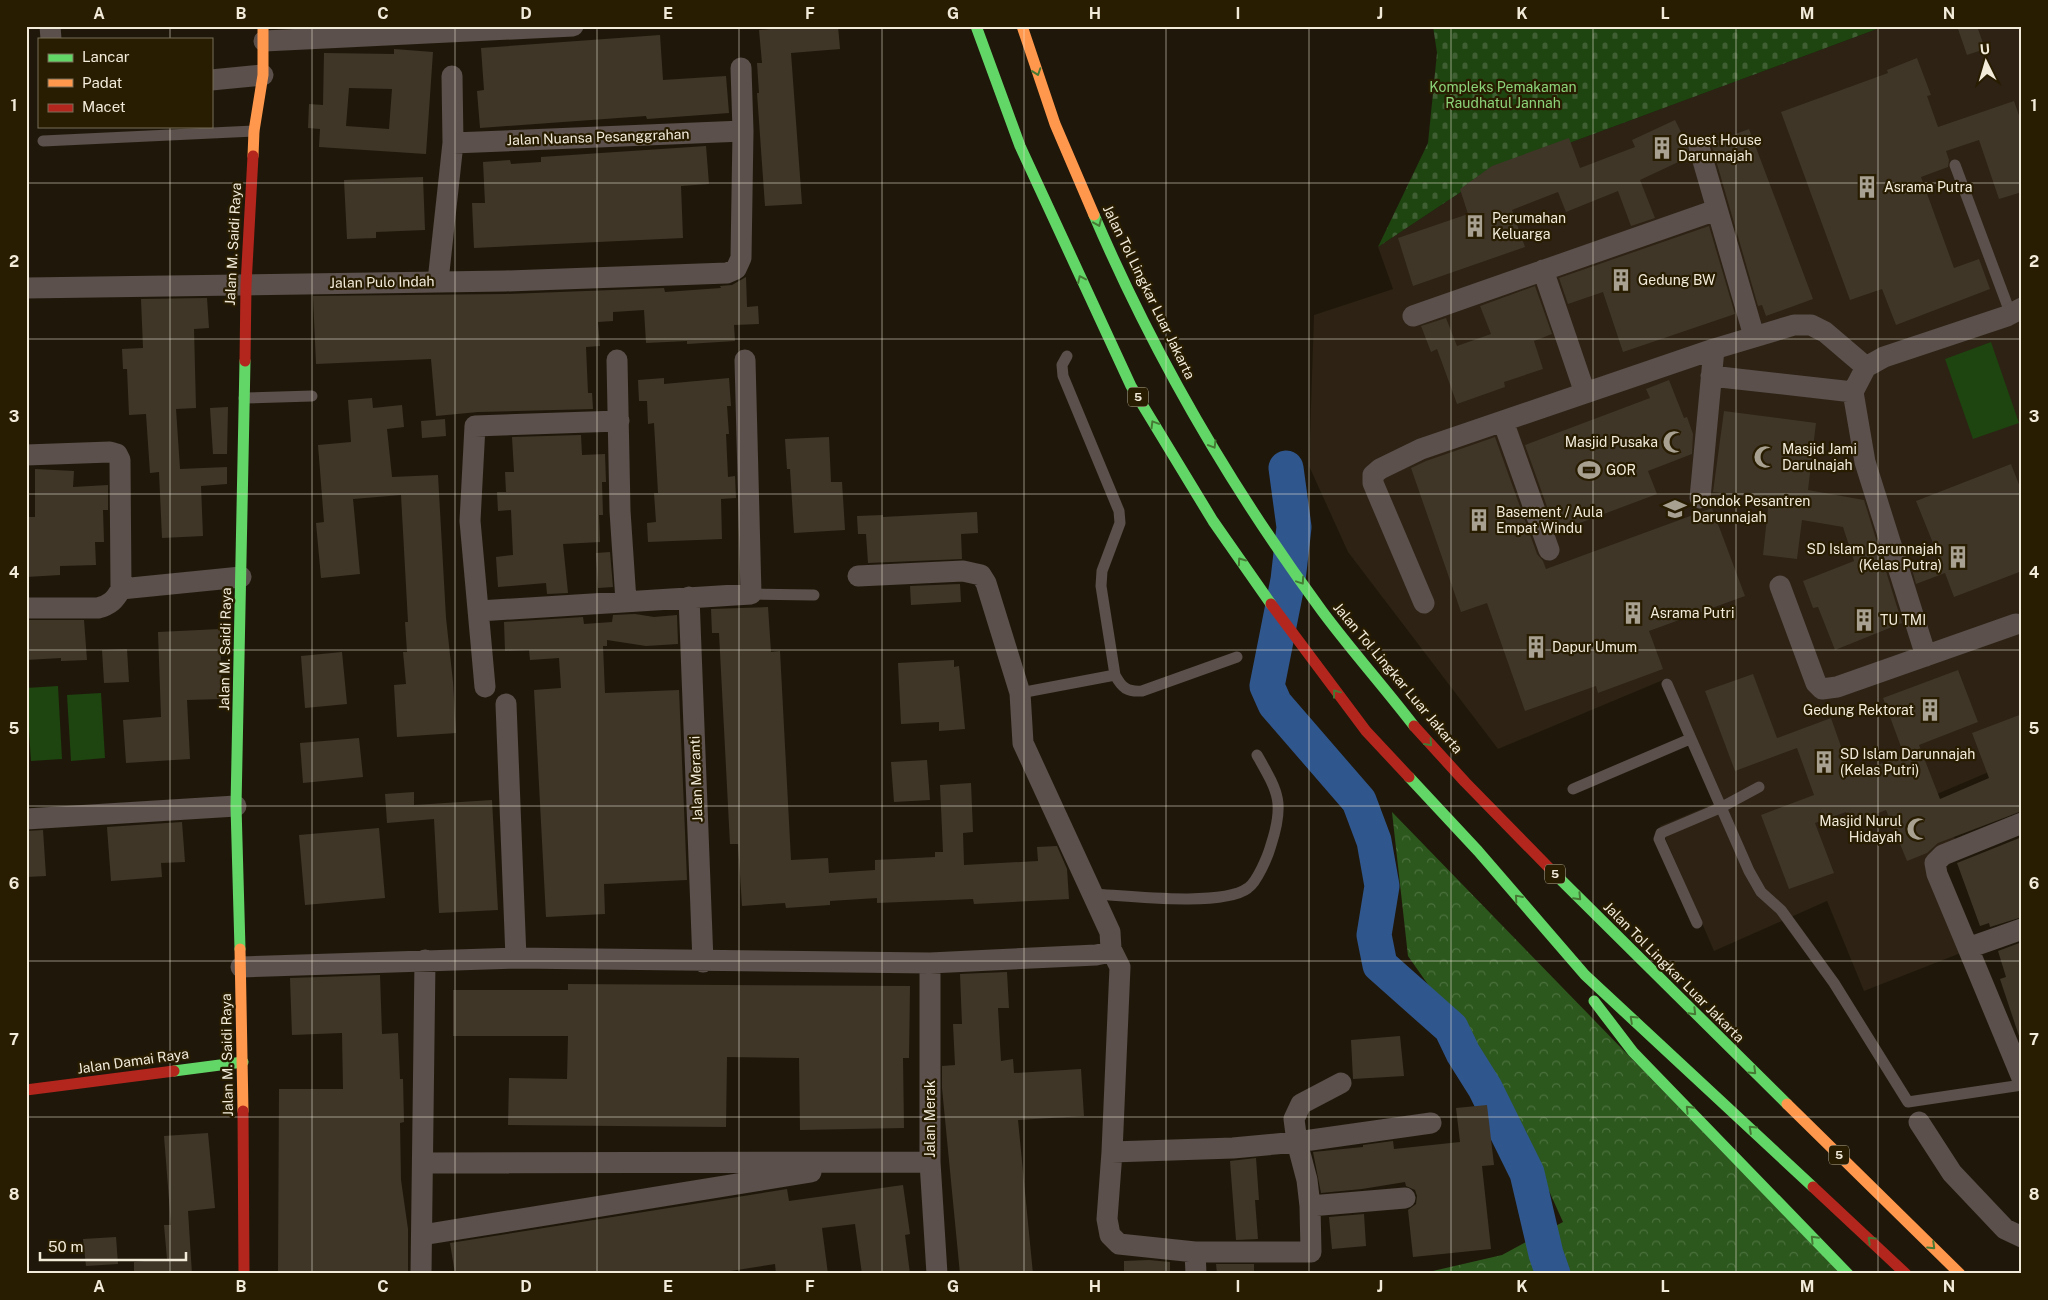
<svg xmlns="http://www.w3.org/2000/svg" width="2048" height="1300" font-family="'Public Sans',sans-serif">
	<defs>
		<pattern id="forest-crowns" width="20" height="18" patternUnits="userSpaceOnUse" patternTransform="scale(1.25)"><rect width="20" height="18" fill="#2c581d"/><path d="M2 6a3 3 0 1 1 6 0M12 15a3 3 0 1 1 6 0" fill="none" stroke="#4b703d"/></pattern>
		<pattern id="cemetery-stones" width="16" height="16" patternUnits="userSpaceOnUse" patternTransform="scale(1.25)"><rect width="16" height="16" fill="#1e4410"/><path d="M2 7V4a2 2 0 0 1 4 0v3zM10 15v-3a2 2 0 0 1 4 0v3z" fill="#3f5f32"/></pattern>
	</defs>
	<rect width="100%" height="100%" fill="#1f180a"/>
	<path fill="#2d2214" d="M1885,26h137v732l-85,36 20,50 -23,9 37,96 -107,42 -37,-90 -113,50 -54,-125 58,-24 -50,-124 -170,71 -150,-197 -39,-86 5,-151 79,-26 -15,-42 113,-75z"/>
	<path fill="url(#forest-crowns)" d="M1392,812l441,454 7,8h-420l82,-19 61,-33 -56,-125 -99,-141z"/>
	<path fill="url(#cemetery-stones)" d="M1433,26h452l-394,146 -113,75 50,-104 9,-90z"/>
	<path fill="#1e4410" d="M1991,342l28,81 -46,16 -28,-80z
		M58,686l4,73 -31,2 -5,-73z
		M101,693l4,65 -34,3 -4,-66z"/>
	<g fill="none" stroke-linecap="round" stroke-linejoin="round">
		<path stroke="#30568e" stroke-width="35" d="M1286,468l8,59 -6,53 -21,106 8,18 84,97 15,40 8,45 -8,49 6,30 71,63 12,25 22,35 42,85 19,81 7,20"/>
	</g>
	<path fill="#3f3628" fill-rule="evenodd" d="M804,26h34l2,23 -49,4 11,151 -37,2 -8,-113h2l-2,-30h5l-3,-33z
		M1957,26h20l8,23 -18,6z
		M660,35l3,45 63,-4 3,37 -82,6 -1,-3 -166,12 -3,-37 7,-1 -3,-42z
		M394,49l39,3 -7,102 -107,-7 1,-18 -12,-1 1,-24 14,1 1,-52 70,1zM349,88l43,1 -3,40 -43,-3z
		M1917,58l14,37 -4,1 11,31 76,-26 8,23v68l-23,7 -20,-59 -33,11 3,9 -1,7 -27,10 33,91 25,-9 11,30 -94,36 -14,-36 -32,11 -69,-188 107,-39 -1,-3z
		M1675,120l12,24 2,13 -49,23 15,38 -24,8 -13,-35 -52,21 -8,-20 -46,18 13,37 -112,39 -15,-48 70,-24 -8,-25 32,-23 77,-28 11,30 55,-21 -3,-7z
		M1749,129l64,170 -47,17 -4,-11 -4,1 -47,-163z
		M706,146l3,38 -28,2 2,52 -209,10 -2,-45h13l-2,-41 27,-2 1,4 30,-2v-5z
		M423,177l2,53 -49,2v6l-29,1 -3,-59z
		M1709,226l26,88 -112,38 -20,-60 -35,12 -9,-26z
		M746,277l1,30 11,-1 1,18 -25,1 1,16 -48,3v-3l-41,2 -2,-33 -31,2v9l-15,1 2,24 -14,1 2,46h4l1,16 -115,3 -42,4 -5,-57 -115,5 -3,-68 192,-2 159,-6 1,4 56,-4 -1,-2 12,-1z
		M1535,286l17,48 -18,7 9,28 -39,13 1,5 -48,17 -20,-55 -6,3 -10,-26 25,-8 11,28 34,-12 -11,-28z
		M207,298l2,30 -15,1 2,79 -20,1 4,60 47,-2v17l-26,2 2,50 -41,2 -3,-66 -9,1 -4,-59 -17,1 -2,-46h-4l-1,-20 21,-1 -2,-49z
		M664,378v6l65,-6 2,28h-4l2,28h-3l2,43 7,-1 1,22 -15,1 1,40 -74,3 -1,-19 9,-1 -2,-29h4l-4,-70 -6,1 -1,-23h-8l-1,-21z
		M1669,380l15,38 3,-1 6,17 -1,20 -44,17 9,23 -101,38 -31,-87 125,-47 -4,-9z
		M372,398l1,10 29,-3 2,22 -17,2 5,48 46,-2 8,143 7,64 3,51 -59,4 -3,-52 12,-1 -3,-32h4l-2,-30h3l-7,-127 -48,4 7,75 -39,4 -5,-55 8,-1 -6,-77 33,-3 -3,-42z
		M228,407l-1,47h-14l-3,-46z
		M1724,411l92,12 -8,67 56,10 38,123 -67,27 -17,-43 -5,1 -10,-27 51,-20 -11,-34 -41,-7 -5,39 -34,-4 6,-56 -56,-7z
		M445,419l1,17 -24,2 -1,-17z
		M581,435l1,20 23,-1 1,28h-4l1,33h-4l1,27 -37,2 5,49 -21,1 -1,-11 -48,4 -2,-30 17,-2 -2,-45 -13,1 -1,-19h9l-1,-20h9l-2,-35z
		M829,437l2,45h11l3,48 -51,3 -4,-64h-3l-2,-30z
		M1495,437l42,117 6,7 3,8 166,-61 33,88 -96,35 14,38 -65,24 -2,-7 -71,25 -38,-108 -26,9 -50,-144 15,-7z
		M2011,464l11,28v79l-68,26 -9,-24 -29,11 -4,-15 27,-11 -23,-57z
		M35,469l39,2 -1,16 35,-2v25h-5l1,32h-9l1,23 -36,1v9l-34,2v-60h9z
		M977,512l1,21 -17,1 1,25 -94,4 -2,-29h-8l-1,-18 26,-1v2z
		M610,552l3,35 -15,1 -2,-35z
		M960,584l1,18 -50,3 -1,-19z
		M768,607l3,45 9,-1 11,209 37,-2 1,15 46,-3v-10l60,-3v-5h8l-3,-67 31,-2 2,49 -10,1 1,32 74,-4 -1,-14 20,-1 10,23 2,30 -95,5 -1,-5 -96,4v-5l-47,3v4l-44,3 -1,-5 -43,3 -4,-62h-8l-11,-211h-7l-1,-24z
		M635,614l19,3 23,-2 1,29 -32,2 -39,-6v6h-4l2,47 74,-3 8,190 -83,4 1,30 -59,3 -12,-227 27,-2 -2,-30 -29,2 -1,-10 -24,1 -1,-29 79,-5 1,7 28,-2 1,-7z
		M26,620h58l3,40 -26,1v-3l-35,2z
		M220,629l2,70 -35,1 3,59 -64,4 -3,-43 38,-3 -3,-85z
		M127,649l2,33 -25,1 -2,-33z
		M342,652l5,52 -42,4 -4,-52z
		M954,660v7l5,-1 6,63 -26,2v-9l-38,2 -3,-61z
		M1958,670l20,52 -59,23 21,54 49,-21 -17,-45 50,-19v97l-84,32 -11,10 -20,8 -21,-51 -35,14 -5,-12 -31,11 19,50 -45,16 -28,-74 53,-20 -17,-47 -62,23 -30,-80 48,-17 24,64 54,-20 20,57 53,-20 -21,-57z
		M359,738l4,39 -60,6 -3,-40z
		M927,760l3,40 -36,2 -3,-40z
		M414,792v13l78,-5 6,110 -59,3 -5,-94 -47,4 -2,-29z
		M182,822l3,40 -24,1 1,14 -51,4 -4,-54z
		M379,828l6,70 -80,7 -6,-70z
		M43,830l3,46 -20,1v-46z
		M2022,837v80l-32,10 -1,-4 -9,3 -23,-63z
		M2022,942v94h-3l-19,-57 6,-2 -8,-26z
		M1007,972l2,36h-11l3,53 12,-2 1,14 67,-4 3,47 -66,4 15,154h-73l-18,-186v-22l13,-1 -2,-41h9l-2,-50z
		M380,975l2,59 16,-1 2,46h3l1,43 -4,1 1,57 7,49v45h-130l1,-185h64l-1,-56 -50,2 -2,-57z
		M568,984l342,2 -1,72h-6l1,70 -104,2 -1,-72 -72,-1 -1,70 -218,-2 1,-47 58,1 1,-43h-115v-46h115z
		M1400,1036l4,40 -51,3 -2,-39z
		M1487,1105l7,60 -12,1 9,83 -78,8 -5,-47 8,-6 1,-8 -2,-6 -9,-4 -1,-4 -43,7 -41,4 -8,-41 50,-5v-2l30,-4 1,8 66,-7 -4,-34z
		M208,1133l7,75 -27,3 4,63h-58v-12l33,-3 -3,-34h7l-7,-89z
		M1256,1158l3,42h-4l3,39 -22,1 -6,-79z
		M903,1185l7,49 -5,1 5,39h-48l-7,-50 -33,4 6,46h-52l-1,-10 -63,10h-257l-5,-31 337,-54 2,12z
		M1364,1214l2,32 -34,3 -3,-32z
		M116,1237l2,27 -32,2 -3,-27z
		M1149,1260l21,2v12h-46v-13z
		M1216,1264h38v10h-37z"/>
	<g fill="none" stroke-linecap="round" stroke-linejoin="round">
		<path stroke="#5b504b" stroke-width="11" d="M43,141l211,-10
			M1955,165l56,150
			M244,398l68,-2
			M751,594l63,1
			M1115,675c7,13 12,17 27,16l95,-34
			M1667,684l82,187 12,21 20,18 53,73 74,119 114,-17
			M1020,693l95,-18 -14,-89 1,-15 18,-48 -1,-12 -56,-135 -1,-11 5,-9
			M1573,789l117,-50
			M1094,894c34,2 129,13 154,-6 9,-6 20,-32 23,-43 14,-43 7,-53 -14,-90
			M1697,923l-38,-84 2,-6 59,-25 39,-21"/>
		<path stroke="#5b504b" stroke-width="21" d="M50,26l1,13
			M264,41l309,-15
			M452,76l1,67
			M211,80l52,-5
			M1699,147l55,189
			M1543,270l42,123
			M438,281l15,-138 290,-12
			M26,288l479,-7 222,-8 9,-4 5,-11 2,-127 -2,-63
			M1413,316l303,-106
			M617,360l3,151 6,90
			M1711,376l142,16
			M1503,421l46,129
			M26,455l84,-3 7,2 3,6 1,129
			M1700,498l14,-149
			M858,576l105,-5 18,4 5,8 34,110 3,50 87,189 1,17 9,18 -8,185 121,-4 64,-6 -3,-23 7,-15 40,-21
			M1780,586l36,97 6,6 15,-2 179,-63
			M689,597l14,365
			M1424,603l-51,-120v-8l7,-6 41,-20 293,-100 80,-24h17l14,7 41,35
			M26,608h72c12,-3 17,-8 23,-19l120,-12
			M479,611l272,-17 -6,-234
			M1926,656l-61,-194 -12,-70 13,-25 18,-10 123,-41 15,-8
			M485,687l-15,-166 5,-95 144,-5
			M506,704l10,254
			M26,819l210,-13
			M2022,823l-79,32 -8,8 2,11 31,74 54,-19
			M1968,948l54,130
			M930,963v199l7,112
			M241,967l275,-9 414,5 166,-8 10,-2 5,-4
			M1919,1122l33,51 53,56 17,8
			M1112,1152l-5,67 3,16 9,9 76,8h116l-1,-46
			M423,1163l507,-1
			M1405,1198l-95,8 -3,-26 -10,-38 134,-19
			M422,1235l389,-63
			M1195,1252l1,22
			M421,1274l4,-314"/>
		<path stroke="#63d668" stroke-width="11" d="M976,26l44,120 111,240 82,135 58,83
			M1094,215c60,140 138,274 228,396 29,39 62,76 92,115
			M1409,777l69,74 107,124 228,212
			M1559,878l228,226
			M240,949l-4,-143 9,-445
			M1594,1001l39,51 215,222
			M174,1071l69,-9"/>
		<path stroke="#ff974d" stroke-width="11" d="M1022,26l33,98 39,91
			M253,156l1,-25 9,-56v-49
			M240,949l3,162
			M1787,1104l173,170"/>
		<path stroke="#b3261e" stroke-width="11" d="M245,361l1,-76 7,-129
			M1271,604l95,127 43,46
			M1414,726l51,56 94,96
			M26,1090l148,-19
			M243,1111l1,163
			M1813,1187l93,87"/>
	</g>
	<defs><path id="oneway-chevron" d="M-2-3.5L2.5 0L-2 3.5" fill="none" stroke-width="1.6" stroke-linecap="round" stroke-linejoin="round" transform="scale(1.25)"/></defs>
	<g stroke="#467934">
		<use href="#oneway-chevron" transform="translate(1037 72) rotate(71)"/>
		<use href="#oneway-chevron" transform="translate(1098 223) rotate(67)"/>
		<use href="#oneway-chevron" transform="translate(1081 279) rotate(-115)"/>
		<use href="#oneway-chevron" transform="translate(1154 424) rotate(-121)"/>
		<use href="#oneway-chevron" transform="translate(1213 445) rotate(59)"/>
		<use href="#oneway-chevron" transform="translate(1241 561) rotate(-125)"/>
		<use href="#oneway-chevron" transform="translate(1301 581) rotate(56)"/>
		<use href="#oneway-chevron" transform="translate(1336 693) rotate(-127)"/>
		<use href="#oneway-chevron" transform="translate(1429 743) rotate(48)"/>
		<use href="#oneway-chevron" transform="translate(1578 897) rotate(46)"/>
		<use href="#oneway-chevron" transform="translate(1518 898) rotate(-131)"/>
		<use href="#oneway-chevron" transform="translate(1693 1012) rotate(45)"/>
		<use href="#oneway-chevron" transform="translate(1633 1019) rotate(-137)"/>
		<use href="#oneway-chevron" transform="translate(1753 1071) rotate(44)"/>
		<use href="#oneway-chevron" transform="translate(1689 1109) rotate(-134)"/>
		<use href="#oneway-chevron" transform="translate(1752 1129) rotate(-137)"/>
		<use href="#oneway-chevron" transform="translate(1814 1239) rotate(-134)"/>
		<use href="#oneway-chevron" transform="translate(1871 1240) rotate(-136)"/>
		<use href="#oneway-chevron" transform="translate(1932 1246) rotate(44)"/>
	</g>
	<path fill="none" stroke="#f2ebda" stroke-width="1" stroke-opacity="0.55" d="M170,26v13M312,26v1248M455,26v1248M597,26v1248M739,26v1248M882,26v1248M1024,26v1248M1166,26v1248M1309,26v1248M1451,26v1248M1593,26v1248M1736,26v1248M1878,26v1248M170,126v1148M26,183h1996M26,339h1996M26,494h1996M26,650h1996M26,806h1996M26,961h1996M26,1117h1996"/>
	<defs>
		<symbol id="building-bare" viewBox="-9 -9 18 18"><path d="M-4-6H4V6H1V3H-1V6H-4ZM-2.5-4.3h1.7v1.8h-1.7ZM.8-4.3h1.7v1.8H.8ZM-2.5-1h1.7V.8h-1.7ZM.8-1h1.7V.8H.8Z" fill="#a8a191" stroke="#281c01" stroke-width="2.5" paint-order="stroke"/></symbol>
		<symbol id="mosque-bare" viewBox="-9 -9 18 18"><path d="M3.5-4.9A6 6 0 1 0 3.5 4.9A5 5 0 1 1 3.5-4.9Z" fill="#a8a191" stroke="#281c01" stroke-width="2.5" paint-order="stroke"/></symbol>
		<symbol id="stadium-bare" viewBox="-9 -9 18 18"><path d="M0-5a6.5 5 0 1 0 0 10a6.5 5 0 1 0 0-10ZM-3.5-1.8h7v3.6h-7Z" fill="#a8a191" stroke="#281c01" stroke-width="2.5" paint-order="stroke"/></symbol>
		<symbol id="school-bare" viewBox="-9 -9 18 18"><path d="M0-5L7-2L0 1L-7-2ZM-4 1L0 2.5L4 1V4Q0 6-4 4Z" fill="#a8a191" stroke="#281c01" stroke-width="2.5" paint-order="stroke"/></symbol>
	</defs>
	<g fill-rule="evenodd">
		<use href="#building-bare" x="1646" y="132" width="32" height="32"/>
		<use href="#building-bare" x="1851" y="171" width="32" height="32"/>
		<use href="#building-bare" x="1459" y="210" width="32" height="32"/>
		<use href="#building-bare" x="1605" y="264" width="32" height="32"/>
		<use href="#mosque-bare" x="1658" y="426" width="32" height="32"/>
		<use href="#mosque-bare" x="1749" y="441" width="32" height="32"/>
		<use href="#stadium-bare" x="1573" y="454" width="32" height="32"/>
		<use href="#school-bare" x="1659" y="493" width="32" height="32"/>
		<use href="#building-bare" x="1463" y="504" width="32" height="32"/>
		<use href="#building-bare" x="1942" y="541" width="32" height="32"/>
		<use href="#building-bare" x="1617" y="597" width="32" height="32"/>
		<use href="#building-bare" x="1848" y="604" width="32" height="32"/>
		<use href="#building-bare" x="1520" y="631" width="32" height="32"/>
		<use href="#building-bare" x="1914" y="694" width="32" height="32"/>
		<use href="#building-bare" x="1808" y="746" width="32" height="32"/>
		<use href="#mosque-bare" x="1902" y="813" width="32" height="32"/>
	</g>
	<g text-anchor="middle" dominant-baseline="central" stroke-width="4.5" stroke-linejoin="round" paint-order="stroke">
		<g fill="#281c01" stroke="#b5ad99" stroke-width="1">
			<rect x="1128" y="387.5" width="20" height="19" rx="4"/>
			<rect x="1545" y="864.5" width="20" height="19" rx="4"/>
			<rect x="1829" y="1145.5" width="20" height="19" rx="4"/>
		</g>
		<g font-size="12" font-weight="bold" fill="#f2ebda">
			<text x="1138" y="397">5</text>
			<text x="1555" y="874">5</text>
			<text x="1839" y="1155">5</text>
		</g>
		<g font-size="14" fill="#8bd479" stroke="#281c01">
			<text x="1503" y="87">Kompleks Pemakaman<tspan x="1503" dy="16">Raudhatul Jannah</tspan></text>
		</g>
		<g font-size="14" fill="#f2ebda" stroke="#281c01">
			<text transform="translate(598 137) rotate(-2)">Jalan Nuansa Pesanggrahan</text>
			<text transform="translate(233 244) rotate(-87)">Jalan M. Saidi Raya</text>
			<text transform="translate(382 282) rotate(-1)">Jalan Pulo Indah</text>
			<text transform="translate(1149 292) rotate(64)">Jalan Tol Lingkar Luar Jakarta</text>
			<text transform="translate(225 649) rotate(-89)">Jalan M. Saidi Raya</text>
			<text transform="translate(1398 678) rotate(50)">Jalan Tol Lingkar Luar Jakarta</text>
			<text transform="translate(696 779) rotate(-92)">Jalan Meranti</text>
			<text transform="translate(1674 972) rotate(45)">Jalan Tol Lingkar Luar Jakarta</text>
			<text transform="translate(227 1055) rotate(-91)">Jalan M. Saidi Raya</text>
			<text transform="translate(133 1061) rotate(-8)">Jalan Damai Raya</text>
			<text transform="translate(930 1119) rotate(-90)">Jalan Merak</text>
		</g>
		<g font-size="14" fill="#f2ebda" stroke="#281c01" text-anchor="start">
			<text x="1678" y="140">Guest House<tspan x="1678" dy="16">Darunnajah</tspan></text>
			<text x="1884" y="187">Asrama Putra</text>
			<text x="1492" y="218">Perumahan<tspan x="1492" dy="16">Keluarga</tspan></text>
			<text x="1638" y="280">Gedung BW</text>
			<text x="1658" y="442" text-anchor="end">Masjid Pusaka</text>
			<text x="1782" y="449">Masjid Jami<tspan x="1782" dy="16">Darulnajah</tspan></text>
			<text x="1606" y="470">GOR</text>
			<text x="1692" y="501">Pondok Pesantren<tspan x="1692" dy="16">Darunnajah</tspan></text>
			<text x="1496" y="512">Basement / Aula<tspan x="1496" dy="16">Empat Windu</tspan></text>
			<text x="1942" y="549" text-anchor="end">SD Islam Darunnajah<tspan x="1942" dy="16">(Kelas Putra)</tspan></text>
			<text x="1650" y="613">Asrama Putri</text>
			<text x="1880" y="620">TU TMI</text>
			<text x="1552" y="647">Dapur Umum</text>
			<text x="1914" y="710" text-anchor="end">Gedung Rektorat</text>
			<text x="1840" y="754">SD Islam Darunnajah<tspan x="1840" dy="16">(Kelas Putri)</tspan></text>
			<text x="1902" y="821" text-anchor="end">Masjid Nurul<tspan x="1902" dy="16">Hidayah</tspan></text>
		</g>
	</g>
	<rect width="2048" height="1300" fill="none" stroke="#281c01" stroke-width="55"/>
	<rect x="38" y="38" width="175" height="90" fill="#281c01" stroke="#796f58"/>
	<rect x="48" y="54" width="25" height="8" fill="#63d668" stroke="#796f58"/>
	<text x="82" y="62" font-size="15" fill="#f2ebda">Lancar</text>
	<rect x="48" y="79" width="25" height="8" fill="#ff974d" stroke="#796f58"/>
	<text x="82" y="88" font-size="15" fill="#f2ebda">Padat</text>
	<rect x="48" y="104" width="25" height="8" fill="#b3261e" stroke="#796f58"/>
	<text x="82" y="112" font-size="15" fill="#f2ebda">Macet</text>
	<g transform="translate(1986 62) rotate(355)" stroke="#281c01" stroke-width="4" paint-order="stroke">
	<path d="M0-4L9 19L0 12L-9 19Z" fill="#f2ebda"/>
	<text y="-8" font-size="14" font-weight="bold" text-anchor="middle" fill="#f2ebda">U</text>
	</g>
	<path d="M40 1252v8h146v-8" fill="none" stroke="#f2ebda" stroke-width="2.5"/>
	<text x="48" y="1252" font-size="15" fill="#f2ebda" stroke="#281c01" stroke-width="4" paint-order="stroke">50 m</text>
	<rect x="28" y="28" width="1992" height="1244" fill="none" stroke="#f2ebda" stroke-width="2"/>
	<g font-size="16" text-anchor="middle" font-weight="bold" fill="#f2ebda">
		<text x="99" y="19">A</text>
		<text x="241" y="19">B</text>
		<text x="383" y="19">C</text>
		<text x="526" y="19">D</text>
		<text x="668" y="19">E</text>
		<text x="810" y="19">F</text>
		<text x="953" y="19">G</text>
		<text x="1095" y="19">H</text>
		<text x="1238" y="19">I</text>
		<text x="1380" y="19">J</text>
		<text x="1522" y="19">K</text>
		<text x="1665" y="19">L</text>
		<text x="1807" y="19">M</text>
		<text x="1949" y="19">N</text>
		<text x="14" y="111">1</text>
		<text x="2034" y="111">1</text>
		<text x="14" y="267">2</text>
		<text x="2034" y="267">2</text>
		<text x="14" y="422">3</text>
		<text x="2034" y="422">3</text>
		<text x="14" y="578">4</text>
		<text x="2034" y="578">4</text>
		<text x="14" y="734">5</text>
		<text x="2034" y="734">5</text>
		<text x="14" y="889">6</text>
		<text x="2034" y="889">6</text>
		<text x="14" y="1045">7</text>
		<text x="2034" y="1045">7</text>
		<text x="14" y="1200">8</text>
		<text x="2034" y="1200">8</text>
		<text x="99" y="1292">A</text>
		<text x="241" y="1292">B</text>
		<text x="383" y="1292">C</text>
		<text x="526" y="1292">D</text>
		<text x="668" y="1292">E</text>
		<text x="810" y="1292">F</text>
		<text x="953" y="1292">G</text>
		<text x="1095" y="1292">H</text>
		<text x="1238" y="1292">I</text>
		<text x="1380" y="1292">J</text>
		<text x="1522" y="1292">K</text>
		<text x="1665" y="1292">L</text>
		<text x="1807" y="1292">M</text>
		<text x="1949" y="1292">N</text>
	</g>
</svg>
